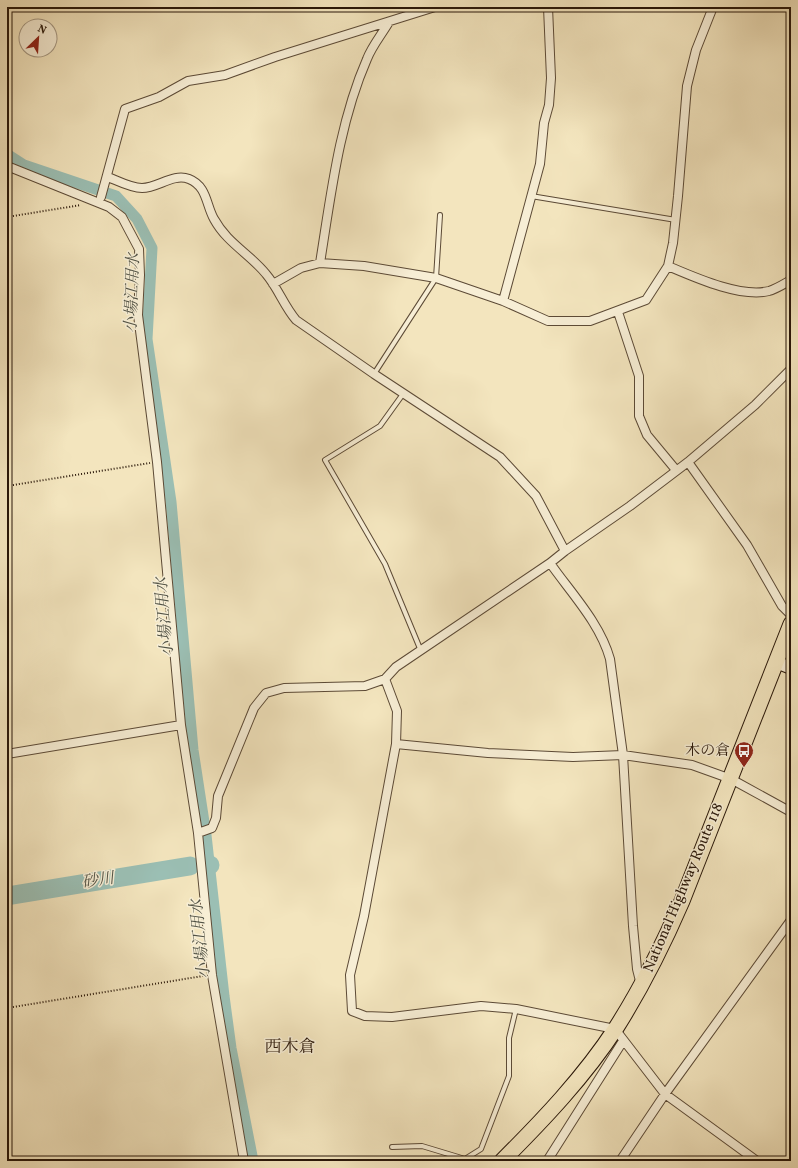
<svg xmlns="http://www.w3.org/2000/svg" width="798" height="1168" font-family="Vollkorn,'Noto Serif JP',serif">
	<rect width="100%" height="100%" fill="#f3e5be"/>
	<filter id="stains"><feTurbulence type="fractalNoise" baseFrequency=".005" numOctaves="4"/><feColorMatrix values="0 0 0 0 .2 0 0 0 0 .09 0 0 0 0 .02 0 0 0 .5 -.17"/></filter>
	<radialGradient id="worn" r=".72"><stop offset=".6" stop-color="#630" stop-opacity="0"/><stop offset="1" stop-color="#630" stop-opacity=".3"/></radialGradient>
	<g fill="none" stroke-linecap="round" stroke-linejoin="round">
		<path stroke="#9bbfb4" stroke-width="11" d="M7,154l17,11 92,31 21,23 15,29 -5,91 24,163 22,248 13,85 18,161 7,52 22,113"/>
		<path stroke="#9bbfb4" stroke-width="19" d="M204,865h6
			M7,896l183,-30"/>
		<defs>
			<path id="lane" d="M531,196l145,24
				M374,374l62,-96 4,-63
				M403,394l-23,32 -55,34 60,104 36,87
				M392,1147l30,-1 43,13 16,-10 28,-73v-38l7,-29"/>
			<path id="street" d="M7,166l102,41 13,10 17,32 1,26 -2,40 19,147 24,263 17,108 14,142 32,186
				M108,177c10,4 23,11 34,11 16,0 31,-15 47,-9 18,7 17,26 25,40 13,24 36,35 52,55 12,14 18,32 30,46l78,54 126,83 36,39 29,55
				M101,197l24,-88 34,-12 29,-16 37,-6 50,-18 160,-50
				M320,263c11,-68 19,-140 47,-204 5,-13 15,-25 22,-37
				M668,266c26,11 72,32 101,25 7,-2 15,-7 22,-11
				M273,284l28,-16 19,-5 44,3 72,12 67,23 45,20h42l56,-21 22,-34 5,-23 5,-47 9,-110 9,-36 17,-43
				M503,301l37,-137 4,-41 5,-18 2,-27 -3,-71
				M618,312l21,64v40l8,19 29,35
				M688,462l59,83 35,61 9,9
				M550,563c21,30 50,60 60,96l13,96 10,171 4,43 4,16
				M385,679l12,32 -1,33 -32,172 -14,59 2,36 13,5 27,1 89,-11 35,3 99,20 50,65 92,67
				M396,744l92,9 85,4 50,-2 69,10 39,14 60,33
				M7,754l174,-29
				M198,833l14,-5 4,-10 2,-22 36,-88 12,-15 18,-5 81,-2 20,-7 11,-12 154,-104 15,-12 65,-45 58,-44 67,-57 36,-36
				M547,1161l76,-120
				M620,1161l45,-67 126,-174"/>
			<path id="secondary" d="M776,662l15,6"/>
			<path id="highway" d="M502,1161c41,-41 82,-84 114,-133 26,-41 47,-83 66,-127l109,-277"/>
		</defs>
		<use href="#lane" stroke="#5c4a36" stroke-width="6"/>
		<use href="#street" stroke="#5c4a36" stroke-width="10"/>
		<use href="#secondary" stroke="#291709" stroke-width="14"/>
		<use href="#highway" stroke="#291709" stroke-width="17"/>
		<path stroke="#291709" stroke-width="2" stroke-dasharray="1 2" stroke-linecap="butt" d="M7,217l74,-12
			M7,486l143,-23
			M7,1008l196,-32
			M219,1161l16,-2"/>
		<use href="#lane" stroke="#f7eed5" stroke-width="4"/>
		<use href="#street" stroke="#f7eed5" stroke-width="8"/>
		<use href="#secondary" stroke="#f7eed5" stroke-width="12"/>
		<use href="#highway" stroke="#f3e5be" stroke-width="15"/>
	</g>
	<defs>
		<symbol id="bus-pin" viewBox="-11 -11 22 30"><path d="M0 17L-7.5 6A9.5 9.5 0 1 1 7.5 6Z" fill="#8f2418" stroke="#f7eed5"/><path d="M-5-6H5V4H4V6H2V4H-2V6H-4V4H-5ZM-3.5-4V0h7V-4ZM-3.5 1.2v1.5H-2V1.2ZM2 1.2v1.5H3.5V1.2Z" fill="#fff"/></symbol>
	</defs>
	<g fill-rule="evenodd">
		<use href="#bus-pin" x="733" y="740" width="22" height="30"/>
	</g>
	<g text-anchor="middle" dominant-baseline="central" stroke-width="3" stroke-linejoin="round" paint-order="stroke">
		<g font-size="15" fill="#291709" stroke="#f7eed5" text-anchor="end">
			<text x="730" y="751">木の倉</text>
		</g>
		<g font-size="15" fill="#291709" stroke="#f7eed5">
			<text transform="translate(684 888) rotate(-67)">National Highway Route 118</text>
		</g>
		<g font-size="16" font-style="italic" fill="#515245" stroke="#f7eed5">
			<text transform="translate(133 293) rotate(-88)">小場江用水</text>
			<text transform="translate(165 617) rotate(-95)">小場江用水</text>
			<text transform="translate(98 881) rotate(-9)">砂川</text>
			<text transform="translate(201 939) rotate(-96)">小場江用水</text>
		</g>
		<g font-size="17" fill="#291709" stroke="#f7eed5">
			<text x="290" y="1047">西木倉</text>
		</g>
	</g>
	<rect width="798" height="1168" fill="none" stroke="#f3e5be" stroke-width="24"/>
	<rect x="8" y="8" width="782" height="1152" fill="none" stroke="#291709" stroke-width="2"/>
	<rect x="12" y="12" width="774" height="1144" fill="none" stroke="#291709"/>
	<g transform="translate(38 38) rotate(25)"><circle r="19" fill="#f7eed5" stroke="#a59883"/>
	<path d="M0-3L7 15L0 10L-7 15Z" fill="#8f2418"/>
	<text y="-6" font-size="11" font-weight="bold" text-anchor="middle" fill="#291709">N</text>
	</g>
	<rect width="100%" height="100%" filter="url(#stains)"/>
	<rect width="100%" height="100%" fill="url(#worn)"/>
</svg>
